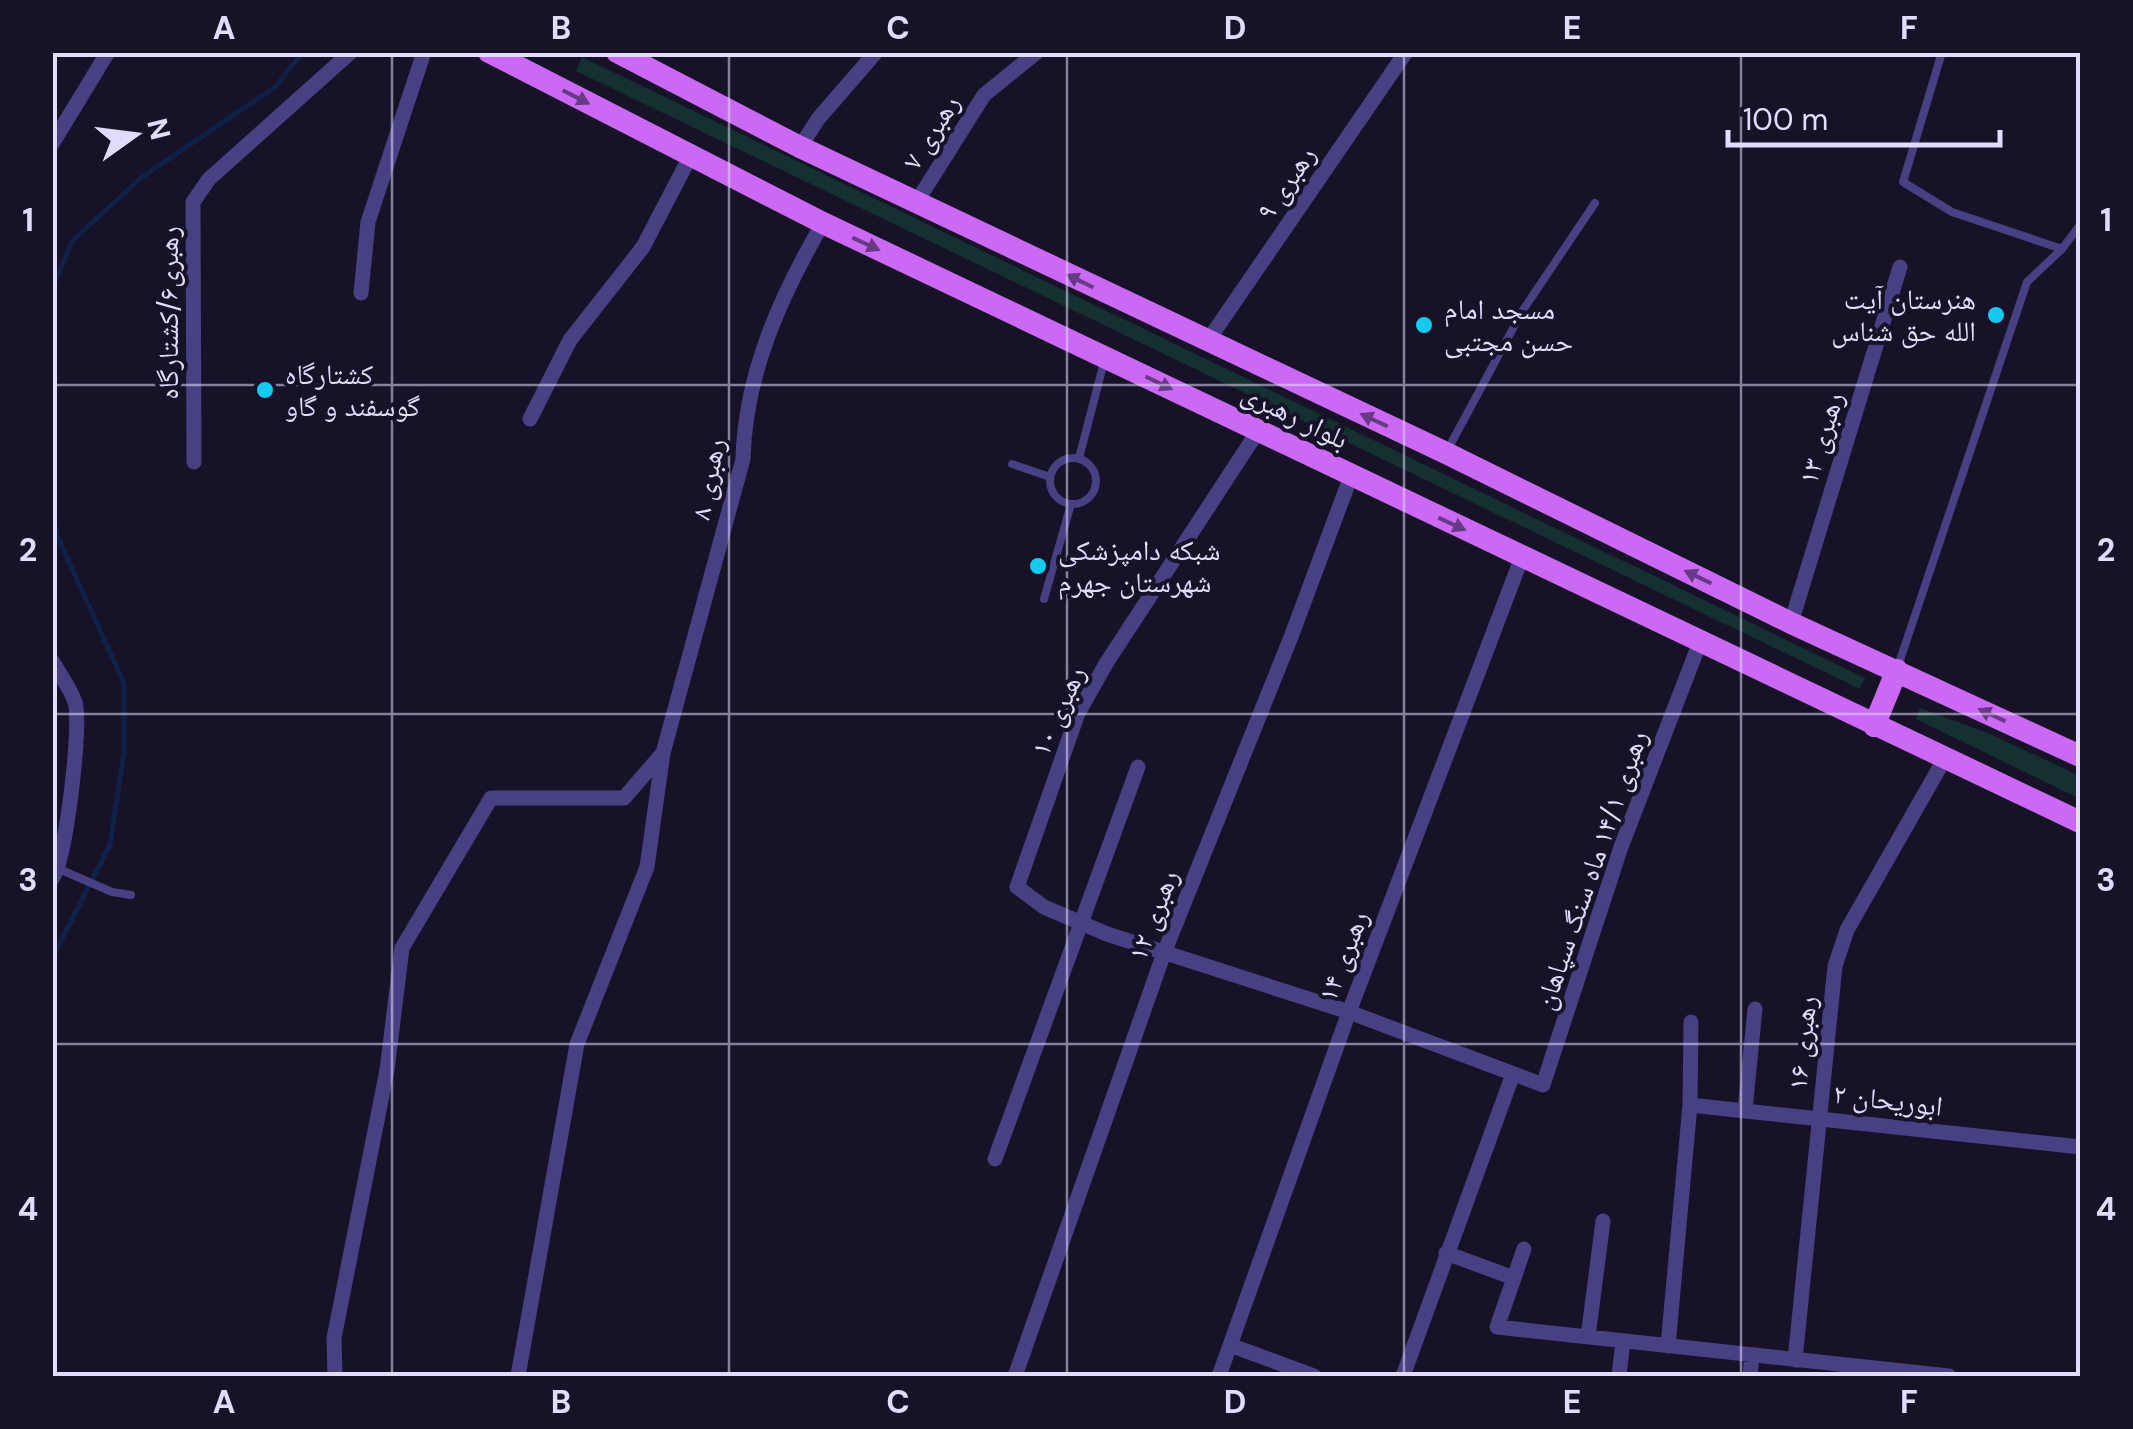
<svg xmlns="http://www.w3.org/2000/svg" width="2133" height="1429" font-family="'DM Sans','Noto Naskh Arabic',sans-serif">
	<rect width="100%" height="100%" fill="#171227"/>
	<path fill="#153031" d="M582,57l1283,621 -5,11 -1284,-618z
		M1920,708l70,26 90,42v23l-164,-80z"/>
	<g fill="none" stroke-linecap="round" stroke-linejoin="round">
		<path stroke="#102148" stroke-width="5" d="M52,290l20,-49 70,-64 133,-90 28,-35
			M52,511l6,27 66,145v69l-14,93 -58,113"/>
		<path stroke="#474083" stroke-width="8" d="M1942,52l-39,130 49,30 110,37
			M1448,449l75,-139 72,-107
			M1050 481a23 23 0 1 1 46 0a23 23 0 1 1-46 0Z
			M1079,458l25,-96
			M1012,464l38,13
			M1044,599l27,-95
			M1898,666l129,-384 35,-33 18,-24
			M59,869l53,23 19,3"/>
		<path stroke="#474083" stroke-width="15" d="M52,144l56,-92
			M800,147l18,-28 58,-67
			M916,203l68,-108 53,-43
			M361,293l7,-71 56,-170
			M1207,342l199,-290
			M530,419l40,-79 73,-93 48,-92
			M1258,431l-151,231 -29,51 -61,174 27,20 63,27 242,78 194,73 78,-238 79,-205
			M194,462l-1,-260 16,-23 142,-127
			M1791,623l109,-356
			M52,661c8,13 18,27 23,41 7,20 -9,159 -23,177
			M1690,1105l390,42
			M1745,1110l10,-101
			M995,1159l143,-392
			M1446,1253l68,25 -17,49 452,49
			M1514,1278l10,-29
			M1588,1337l15,-116
			M1230,1345l84,31
			M1668,1346l22,-241 1,-83
			M1795,1360l40,-394 12,-36 98,-172
			M335,1376l-1,-38 53,-268 15,-122 89,-150h133l39,-45
			M518,1376l59,-332 70,-177 16,-114 80,-294c2,-85 38,-164 80,-236
			M1015,1376l149,-423 127,-316 60,-161
			M1219,1376l130,-364 173,-455
			M1403,1376l110,-302
			M1619,1376l4,-35
			M1750,1376l2,-21"/>
		<path stroke="#cb69f5" stroke-width="22" d="M489,52l334,171 1257,599
			M617,52l183,95 646,306 345,170 289,133
			M1874,726l23,-56"/>
	</g>
	<defs><path id="oneway-solid" d="M-6-.8H1V-3.2L6.5 0L1 3.2V.8H-6Z" transform="scale(2.5)"/></defs>
	<g fill="#683984">
		<use href="#oneway-solid" transform="translate(576 97) rotate(27)"/>
		<use href="#oneway-solid" transform="translate(866 244) rotate(25)"/>
		<use href="#oneway-solid" transform="translate(1080 281) rotate(-154)"/>
		<use href="#oneway-solid" transform="translate(1159 383) rotate(26)"/>
		<use href="#oneway-solid" transform="translate(1374 420) rotate(-155)"/>
		<use href="#oneway-solid" transform="translate(1452 524) rotate(25)"/>
		<use href="#oneway-solid" transform="translate(1698 577) rotate(-154)"/>
		<use href="#oneway-solid" transform="translate(1992 715) rotate(-155)"/>
	</g>
	<path fill="none" stroke="#e1dbfd" stroke-width="2.5" stroke-opacity="0.55" d="M392,52v1324M729,52v1324M1067,52v1324M1404,52v1324M1741,52v1324M52,385h2028M52,714h2028M52,1044h2028"/>
	<g fill="#13caf0" stroke="#171227" stroke-width="4">
		<circle cx="1996" cy="315" r="10"/>
		<circle cx="1424" cy="325" r="10"/>
		<circle cx="265" cy="390" r="10"/>
		<circle cx="1038" cy="566" r="10"/>
	</g>
	<g text-anchor="middle" dominant-baseline="central" stroke-width="8" stroke-linejoin="round" paint-order="stroke">
		<g font-size="28" fill="#e1dbfd" stroke="#171227">
			<text transform="translate(931 132) rotate(-58)">رهبری ۷</text>
			<text transform="translate(1286 183) rotate(-56)">رهبری ۹</text>
			<text transform="translate(168 313) rotate(-90)">رهبری۶/کشتارگاه</text>
			<text transform="translate(1295 416) rotate(26)">بلوار رهبری</text>
			<text transform="translate(1821 438) rotate(-73)">رهبری ۱۳</text>
			<text transform="translate(708 479) rotate(-79)">رهبری ۸</text>
			<text transform="translate(1058 711) rotate(-66)">رهبری ۱۰</text>
			<text transform="translate(1591 870) rotate(-71)">رهبری ۱۴/۱ ماه سنگ سپاهان</text>
			<text transform="translate(1153 915) rotate(-69)">رهبری ۱۲</text>
			<text transform="translate(1343 956) rotate(-69)">رهبری ۱۴</text>
			<text transform="translate(1802 1043) rotate(-84)">رهبری ۱۶</text>
			<text transform="translate(1888 1100) rotate(7)">ابوریحان ۲</text>
		</g>
		<g font-size="28" fill="#e1dbfd" stroke="#171227" text-anchor="start">
			<text x="1976" y="299" text-anchor="end">هنرستان آیت<tspan x="1976" dy="32">الله حق شناس</tspan></text>
			<text x="1444" y="309">مسجد امام<tspan x="1444" dy="32">حسن مجتبی</tspan></text>
			<text x="285" y="374">کشتارگاه<tspan x="285" dy="32">گوسفند و گاو</tspan></text>
			<text x="1058" y="550">شبکه دامپزشکی<tspan x="1058" dy="32">شهرستان جهرم</tspan></text>
		</g>
	</g>
	<rect width="2133" height="1429" fill="none" stroke="#171227" stroke-width="110"/>
	<g transform="translate(135 135) rotate(76)" stroke="#171227" stroke-width="8" paint-order="stroke">
	<path d="M0-8L18 38L0 25L-18 38Z" fill="#e1dbfd"/>
	<text y="-15" font-size="28" font-weight="bold" text-anchor="middle" fill="#e1dbfd">N</text>
	</g>
	<path d="M1728 130v15h272v-15" fill="none" stroke="#e1dbfd" stroke-width="5"/>
	<text x="1743" y="130" font-size="30" fill="#e1dbfd" stroke="#171227" stroke-width="8" paint-order="stroke">100 m</text>
	<rect x="55" y="55" width="2023" height="1319" fill="none" stroke="#e1dbfd" stroke-width="4"/>
	<g font-size="32" text-anchor="middle" font-weight="bold" fill="#e1dbfd">
		<text x="224" y="39">A</text>
		<text x="561" y="39">B</text>
		<text x="898" y="39">C</text>
		<text x="1235" y="39">D</text>
		<text x="1572" y="39">E</text>
		<text x="1909" y="39">F</text>
		<text x="28" y="231">1</text>
		<text x="2106" y="231">1</text>
		<text x="28" y="561">2</text>
		<text x="2106" y="561">2</text>
		<text x="28" y="891">3</text>
		<text x="2106" y="891">3</text>
		<text x="28" y="1220">4</text>
		<text x="2106" y="1220">4</text>
		<text x="224" y="1413">A</text>
		<text x="561" y="1413">B</text>
		<text x="898" y="1413">C</text>
		<text x="1235" y="1413">D</text>
		<text x="1572" y="1413">E</text>
		<text x="1909" y="1413">F</text>
	</g>
</svg>
